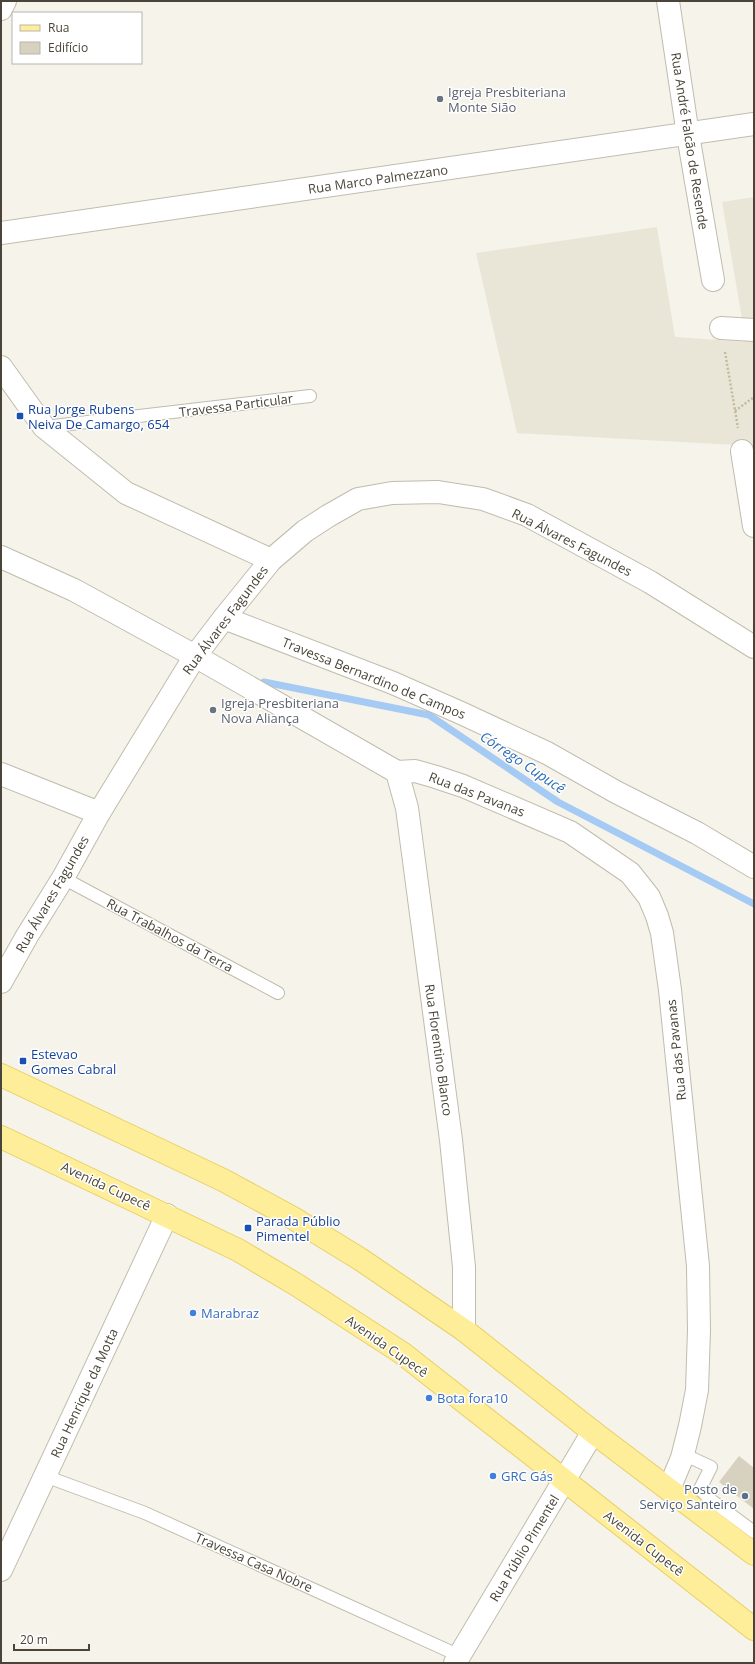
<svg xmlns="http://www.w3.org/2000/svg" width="755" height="1664" font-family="'Open Sans',sans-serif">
	<rect width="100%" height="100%" fill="#f5f3ea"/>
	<path fill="#e9e6d8" d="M754,197v249l-237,-13 -41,-180 181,-26 18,110 71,5 -24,-140z"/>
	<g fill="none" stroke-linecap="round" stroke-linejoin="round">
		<path stroke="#a5caf3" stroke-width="7" d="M264,682l165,33 129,87 196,102"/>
	</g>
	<path fill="#d7d1bf" d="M739,1456l15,12v41l-35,-27z"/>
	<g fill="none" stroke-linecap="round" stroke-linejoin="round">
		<defs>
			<path id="service" d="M45,427l265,-31
				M63,878l215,115
				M683,1454l28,13 -11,22 11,11 43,32
				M45,1476l100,37 315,143"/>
			<path id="minor" d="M668,1l20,134 25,145
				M1,9l4,-8
				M1,233l753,-109
				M721,328l33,2
				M1,367l43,60 82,66 145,67
				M742,451l12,75
				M1,557l73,33 121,66 202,116
				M224,618l169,65 68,30 86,40 69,39 81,41 57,34
				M397,772l18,-1 21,6 27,9 107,46 60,41 8,10 11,14 8,19 5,17 8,57 28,276 1,64 -2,60 -7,36 -8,32 -13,31
				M397,772l10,36 44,332 13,127v63
				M1,774l98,39
				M1,1570l166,-355"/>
			<path id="tertiary" d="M1,982l26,-46 36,-58 36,-65 96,-157 29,-38 47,-58 34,-29 23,-15 30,-17 34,-6 46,-1 45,7 44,16 123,67 104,65
				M455,1663l138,-231"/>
			<path id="primary" d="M1,1075l222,105 70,38 67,41 104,71 129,102 161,122
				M1,1137l237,113 59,35 105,68 352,276"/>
		</defs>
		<use href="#service" stroke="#c1bcac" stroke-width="14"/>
		<use href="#minor" stroke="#c1bcac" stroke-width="24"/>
		<use href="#tertiary" stroke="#c1bcac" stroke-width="24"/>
		<use href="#primary" stroke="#e8d066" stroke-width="24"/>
		<path stroke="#c4ba9d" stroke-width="2.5" stroke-dasharray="2 2" stroke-linecap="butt" d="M725,352l13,76
			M735,411l19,-14"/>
		<use href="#service" stroke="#fff" stroke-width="12"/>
		<use href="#minor" stroke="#fff" stroke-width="22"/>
		<use href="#tertiary" stroke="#fff" stroke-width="22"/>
		<use href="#primary" stroke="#fe9" stroke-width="22"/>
	</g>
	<g fill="#6b7280" stroke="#fff" stroke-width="1.5">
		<circle cx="440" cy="99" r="4"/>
		<circle cx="213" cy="710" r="4"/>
	</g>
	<g fill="#1a4fb4" stroke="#fff" stroke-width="1.5">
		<rect x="16" y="412" width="8" height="8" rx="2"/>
		<rect x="19" y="1057" width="8" height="8" rx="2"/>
		<rect x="244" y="1224" width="8" height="8" rx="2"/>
	</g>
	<g fill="#3f7fe0" stroke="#fff" stroke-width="1.5">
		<circle cx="193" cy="1313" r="4"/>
		<circle cx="429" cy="1398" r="4"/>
		<circle cx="493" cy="1476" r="4"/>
	</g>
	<circle fill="#5c6f8a" stroke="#fff" stroke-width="1.5" cx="745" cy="1496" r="4"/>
	<g text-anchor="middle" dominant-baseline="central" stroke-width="3" stroke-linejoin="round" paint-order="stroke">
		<g font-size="13" fill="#5b616d" stroke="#fff" text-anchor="start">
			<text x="448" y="92">Igreja Presbiteriana<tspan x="448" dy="15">Monte Sião</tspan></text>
			<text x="221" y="703">Igreja Presbiteriana<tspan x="221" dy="15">Nova Aliança</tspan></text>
		</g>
		<g font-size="13" fill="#4a4538" stroke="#fff">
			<text transform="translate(690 141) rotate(81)">Rua André Falcão de Resende</text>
			<text transform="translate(378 179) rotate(-8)">Rua Marco Palmezzano</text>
			<text transform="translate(236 405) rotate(-7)">Travessa Particular</text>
			<text transform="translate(572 542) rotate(27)">Rua Álvares Fagundes</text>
			<text transform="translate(225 620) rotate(-53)">Rua Álvares Fagundes</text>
			<text transform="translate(374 678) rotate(22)">Travessa Bernardino de Campos</text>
			<text transform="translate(477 794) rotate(21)">Rua das Pavanas</text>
			<text transform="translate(52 894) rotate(-60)">Rua Álvares Fagundes</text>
			<text transform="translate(170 935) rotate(28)">Rua Trabalhos da Terra</text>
			<text transform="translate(439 1050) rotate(82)">Rua Florentino Blanco</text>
			<text transform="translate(676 1050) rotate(-96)">Rua das Pavanas</text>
			<text transform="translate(106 1186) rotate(25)">Avenida Cupecê</text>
			<text transform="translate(387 1346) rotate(35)">Avenida Cupecê</text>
			<text transform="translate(84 1393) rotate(-65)">Rua Henrique da Motta</text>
			<text transform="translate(644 1543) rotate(38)">Avenida Cupecê</text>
			<text transform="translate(524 1548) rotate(-59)">Rua Públio Pimentel</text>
			<text transform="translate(254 1562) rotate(24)">Travessa Casa Nobre</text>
		</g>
		<g font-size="13" fill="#164399" stroke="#fff" text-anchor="start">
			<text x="28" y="409">Rua Jorge Rubens<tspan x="28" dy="15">Neiva De Camargo, 654</tspan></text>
			<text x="31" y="1054">Estevao<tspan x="31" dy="15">Gomes Cabral</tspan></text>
			<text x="256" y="1221">Parada Públio<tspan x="256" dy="15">Pimentel</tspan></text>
		</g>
		<g font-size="13" fill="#366cbe" stroke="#fff" text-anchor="start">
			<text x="201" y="1313">Marabraz</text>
			<text x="437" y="1398">Bota fora10</text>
			<text x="501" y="1476">GRC Gás</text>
		</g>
		<g font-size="13" fill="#4e5e75" stroke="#fff" text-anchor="end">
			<text x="737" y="1489">Posto de<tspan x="737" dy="15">Serviço Santeiro</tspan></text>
		</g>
		<g font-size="14" font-style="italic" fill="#2c6dba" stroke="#fff">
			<text transform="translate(523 762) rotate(34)">Córrego Cupucê</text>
		</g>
	</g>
	<rect width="755" height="1664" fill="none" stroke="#4a4538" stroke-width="4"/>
	<rect x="12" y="12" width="130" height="52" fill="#ffffff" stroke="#b7b5af"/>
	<rect x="20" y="25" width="20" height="6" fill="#ffee99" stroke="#b7b5af"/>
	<text x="48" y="32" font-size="12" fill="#4a4538">Rua</text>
	<rect x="20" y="42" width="20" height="12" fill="#d7d1bf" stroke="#b7b5af"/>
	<text x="48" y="52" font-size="12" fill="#4a4538">Edifício</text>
	<path d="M14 1644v6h75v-6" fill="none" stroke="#4a4538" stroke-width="2"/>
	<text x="20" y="1644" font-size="12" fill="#4a4538" stroke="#ffffff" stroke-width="3" paint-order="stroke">20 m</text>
</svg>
